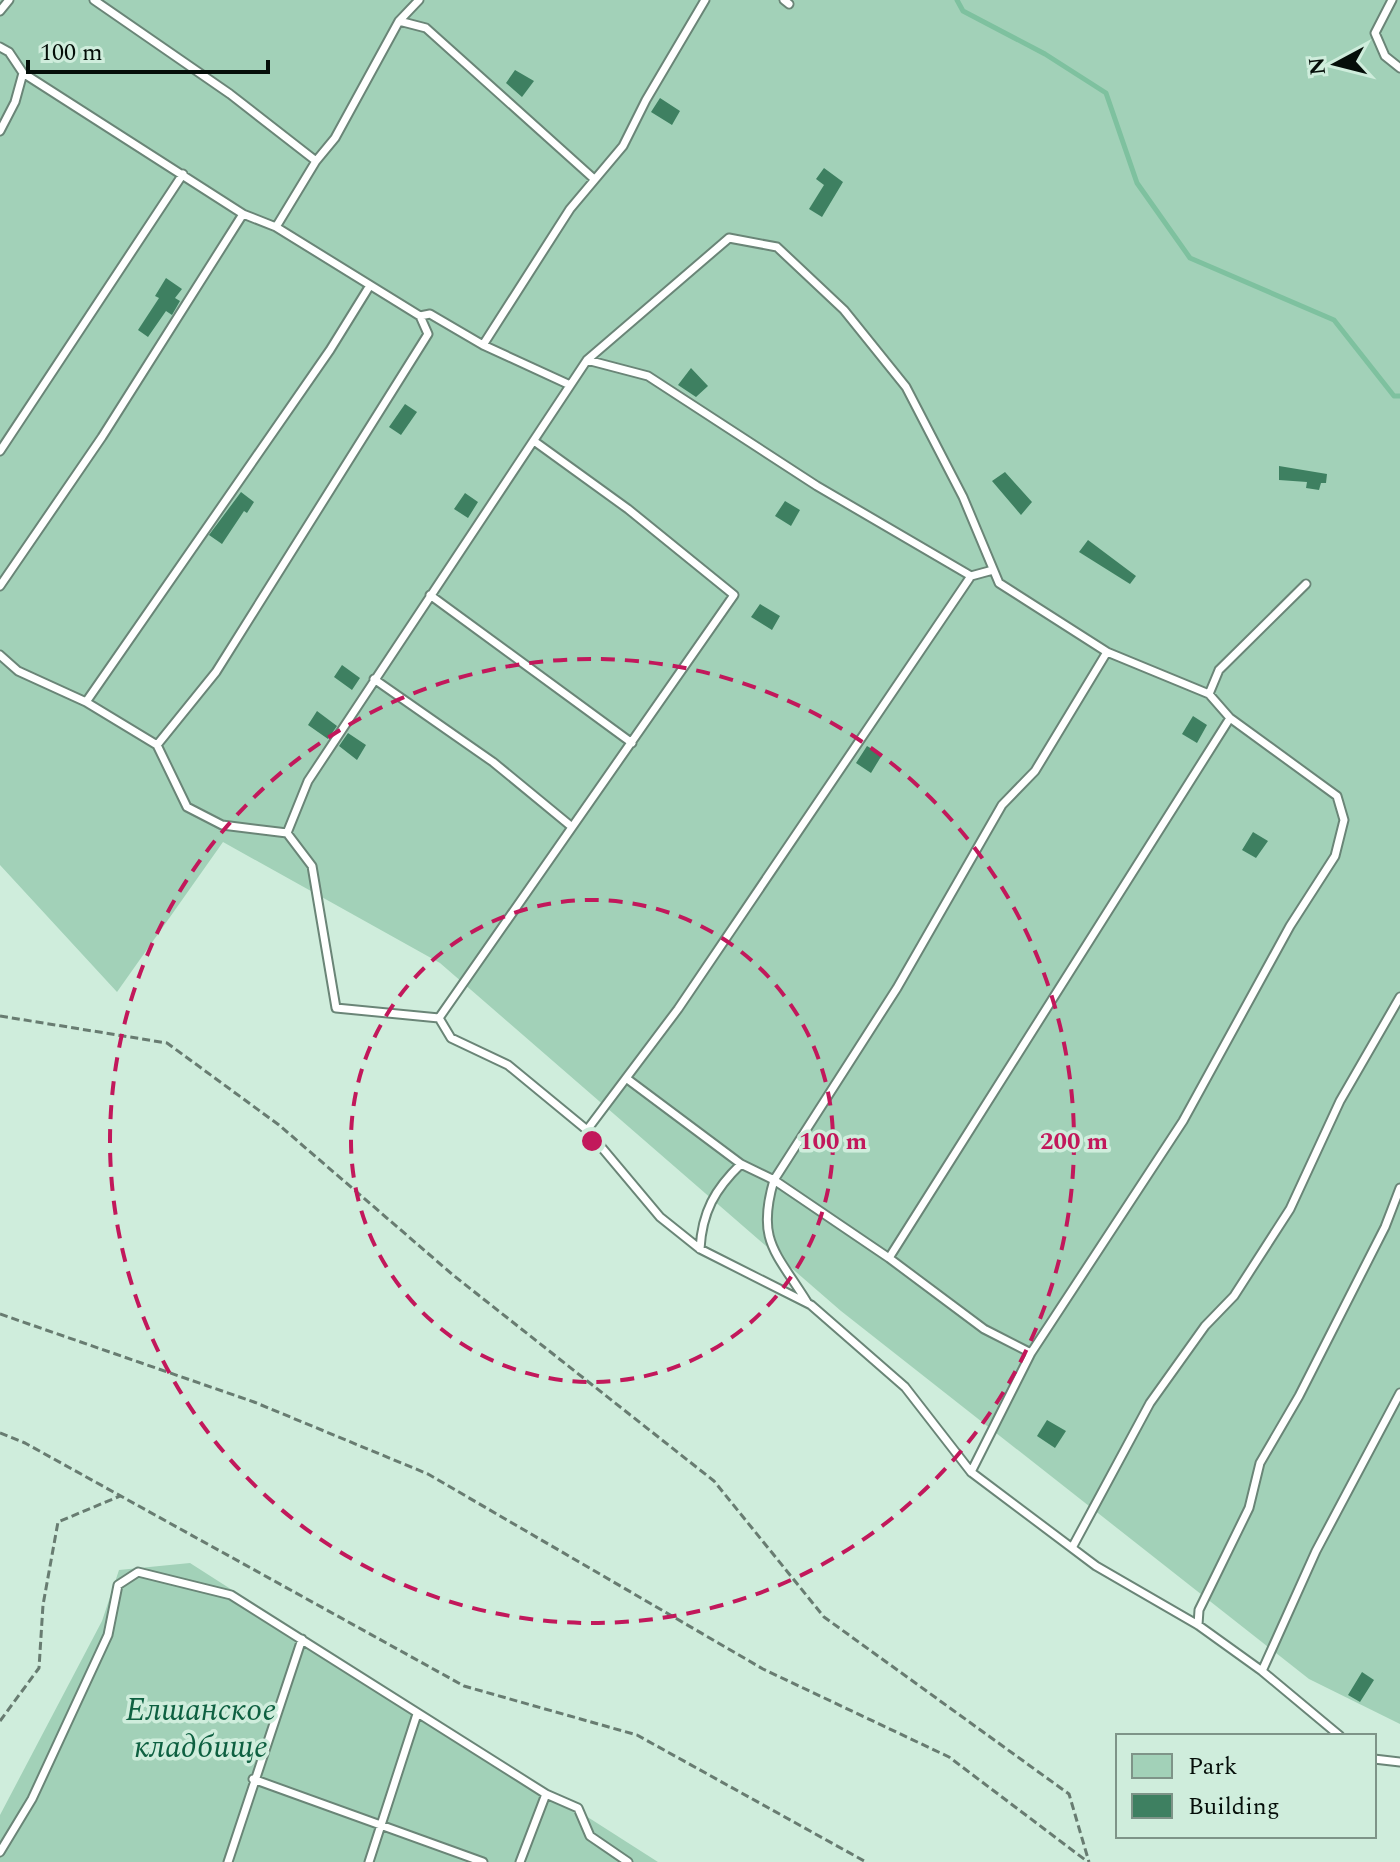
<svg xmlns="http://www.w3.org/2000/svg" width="1400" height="1862" font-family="Spectral,serif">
	<rect width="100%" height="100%" fill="#cfeddc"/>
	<path fill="#a2d1b8" d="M0,0h1400v1724l-91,-45 -468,-368 -401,-348 -217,-121 -106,150 -117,-127z
		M190,1563l468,299h-658v-47l102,-194 17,-51z"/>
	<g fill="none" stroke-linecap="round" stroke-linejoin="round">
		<path stroke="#7ec19f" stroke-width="5" d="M957,0l6,11 82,43 61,39 31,90 53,75 144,62 60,76h6"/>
	</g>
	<path fill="#3e8061" d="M515,70l19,11 -12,16 -16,-14z
		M660,98l20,13 -8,14 -21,-13z
		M824,168l19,14 -21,35 -13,-8 15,-24 -8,-6z
		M166,278l16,11 -7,9 5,3 -8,14 -6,-4 -18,26 -10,-7 21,-32 -4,-2z
		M691,368l17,18 -12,11 -18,-12z
		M405,404l12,8 -16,23 -12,-8z
		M1279,466l48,8 -1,9h-5l-2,7 -13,-2 1,-6 -28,-2z
		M1005,472l27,30 -11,13 -29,-34z
		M241,492l13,10 -7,11 -3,-2 -22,33 -13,-9z
		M465,493l13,9 -10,16 -14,-9z
		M785,501l15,9 -9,16 -16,-10z
		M1088,540l48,36 -6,8 -51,-32z
		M760,604l20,12 -8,14 -21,-13z
		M342,665l18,13 -8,12 -18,-13z
		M317,711l20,15 -9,13 -20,-14z
		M1193,716l14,9 -10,18 -15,-9z
		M348,733l18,12 -9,15 -18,-14z
		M867,746l15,9 -11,18 -15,-10z
		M1253,832l15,9 -12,17 -14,-8z
		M1047,1420l19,11 -11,17 -18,-12z
		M1362,1672l12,8 -14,22 -12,-7z"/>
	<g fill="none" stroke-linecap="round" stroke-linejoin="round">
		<defs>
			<path id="service" d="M94,0l136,94 86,67
				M784,0l5,4
				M1392,0l-17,33 10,23 15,12
				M0,11l9,-11
				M399,21l27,7 167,150
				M0,47l9,5 14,21 220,141 33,13 144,89 8,18 -212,338 -59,73
				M0,131l15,-29 8,-29
				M276,227l40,-66 19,-23 64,-117 20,-21
				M420,316l10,-2 53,31 87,40
				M483,345l87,-136 53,-63 23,-46 59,-100
				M587,360l61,16 169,110 154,90 -293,433 -91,121
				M0,451l183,-277
				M971,576l22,-6
				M0,586l102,-149 141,-223
				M430,595l202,148
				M0,655l18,16 68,31 71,43 30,62 35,18 65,8 25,33 24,142 103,10 12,20 57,27 79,65 73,87 40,32 111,56 94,82 66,85 60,-119 152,-232 107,-195 45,-70 9,-36 -7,-24 -107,-78 -21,-24 -102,-42 -108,-69 -36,-86 -57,-110 -62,-77 -67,-63 -48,-9 -142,122 -279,421 -21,52
				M374,679l119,83 79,65
				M1209,694l10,-24 87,-86
				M86,702l244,-352 39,-63
				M439,1018l295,-423 -106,-86 -94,-68
				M626,1078l115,86 33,16 123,-192 105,-183 33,-34 72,-119
				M700,1249c2,-37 15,-60 41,-85
				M889,1258l341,-540
				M807,1302c-31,-50 -51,-61 -33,-122l115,78 95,71 47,24
				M971,1472l125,94 102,59 64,46 78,65
				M1073,1546l77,-143 55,-77 29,-30 56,-87 50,-108 60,-104
				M1198,1625l1,-15 50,-102 11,-45 39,-67 86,-169 15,-39
				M1262,1671l54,-120 84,-158
				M1374,1759l26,3
				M253,1779l230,83
				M0,1852l32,-53 76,-164 10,-50 20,-13 93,23 315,199 32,14 12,28 38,26
				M228,1862l74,-223
				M369,1862l48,-148
				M520,1862l26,-68"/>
		</defs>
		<use href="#service" stroke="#6a8577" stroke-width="11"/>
		<path stroke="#687c71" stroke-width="3" stroke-dasharray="8 4" stroke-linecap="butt" d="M0,1016l167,27 112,82 174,150 261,206 110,136 245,177 20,68
			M0,1314l254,88 174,72 335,195 186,88 139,105
			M0,1433l25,10 439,243 173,49 229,127
			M0,1721l39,-53 4,-63 15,-83 62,-26"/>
		<use href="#service" stroke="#fff" stroke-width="7"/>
	</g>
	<g fill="none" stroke="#c2185b" stroke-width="4" stroke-dasharray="14 10">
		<circle cx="592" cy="1141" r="241"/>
		<circle cx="592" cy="1141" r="482"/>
	</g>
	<g text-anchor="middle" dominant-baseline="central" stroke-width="7" stroke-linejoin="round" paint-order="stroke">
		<g font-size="32" font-style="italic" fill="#0e6041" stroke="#cfeddc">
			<text x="201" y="1710">Елшанское<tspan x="201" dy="37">кладбище</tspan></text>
		</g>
	</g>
	<circle cx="592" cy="1141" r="12" fill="#c2185b" stroke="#cfeddc" stroke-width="4"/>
	<g font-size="24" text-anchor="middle" font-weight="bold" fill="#c2185b" stroke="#cfeddc" stroke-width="7" stroke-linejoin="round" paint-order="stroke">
		<text x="833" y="1149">100 m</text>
		<text x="1074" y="1149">200 m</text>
	</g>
	<rect x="1116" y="1734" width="260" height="104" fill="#cfeddc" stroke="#7e9488" stroke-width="2"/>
	<rect x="1132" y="1754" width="40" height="24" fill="#a2d1b8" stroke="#7e9488" stroke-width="2"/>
	<text x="1188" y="1774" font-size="24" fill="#050e09">Park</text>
	<rect x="1132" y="1794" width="40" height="24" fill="#3e8061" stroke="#7e9488" stroke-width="2"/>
	<text x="1188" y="1814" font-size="24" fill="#050e09">Building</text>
	<g transform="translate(1336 64) rotate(263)" stroke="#cfeddc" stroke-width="6" paint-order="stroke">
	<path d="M0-6L14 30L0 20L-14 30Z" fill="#050e09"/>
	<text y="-12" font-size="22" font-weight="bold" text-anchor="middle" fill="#050e09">N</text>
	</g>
	<path d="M28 60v12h240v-12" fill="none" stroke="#050e09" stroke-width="4"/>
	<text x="40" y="60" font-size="24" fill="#050e09" stroke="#cfeddc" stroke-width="6" paint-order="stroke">100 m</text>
</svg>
